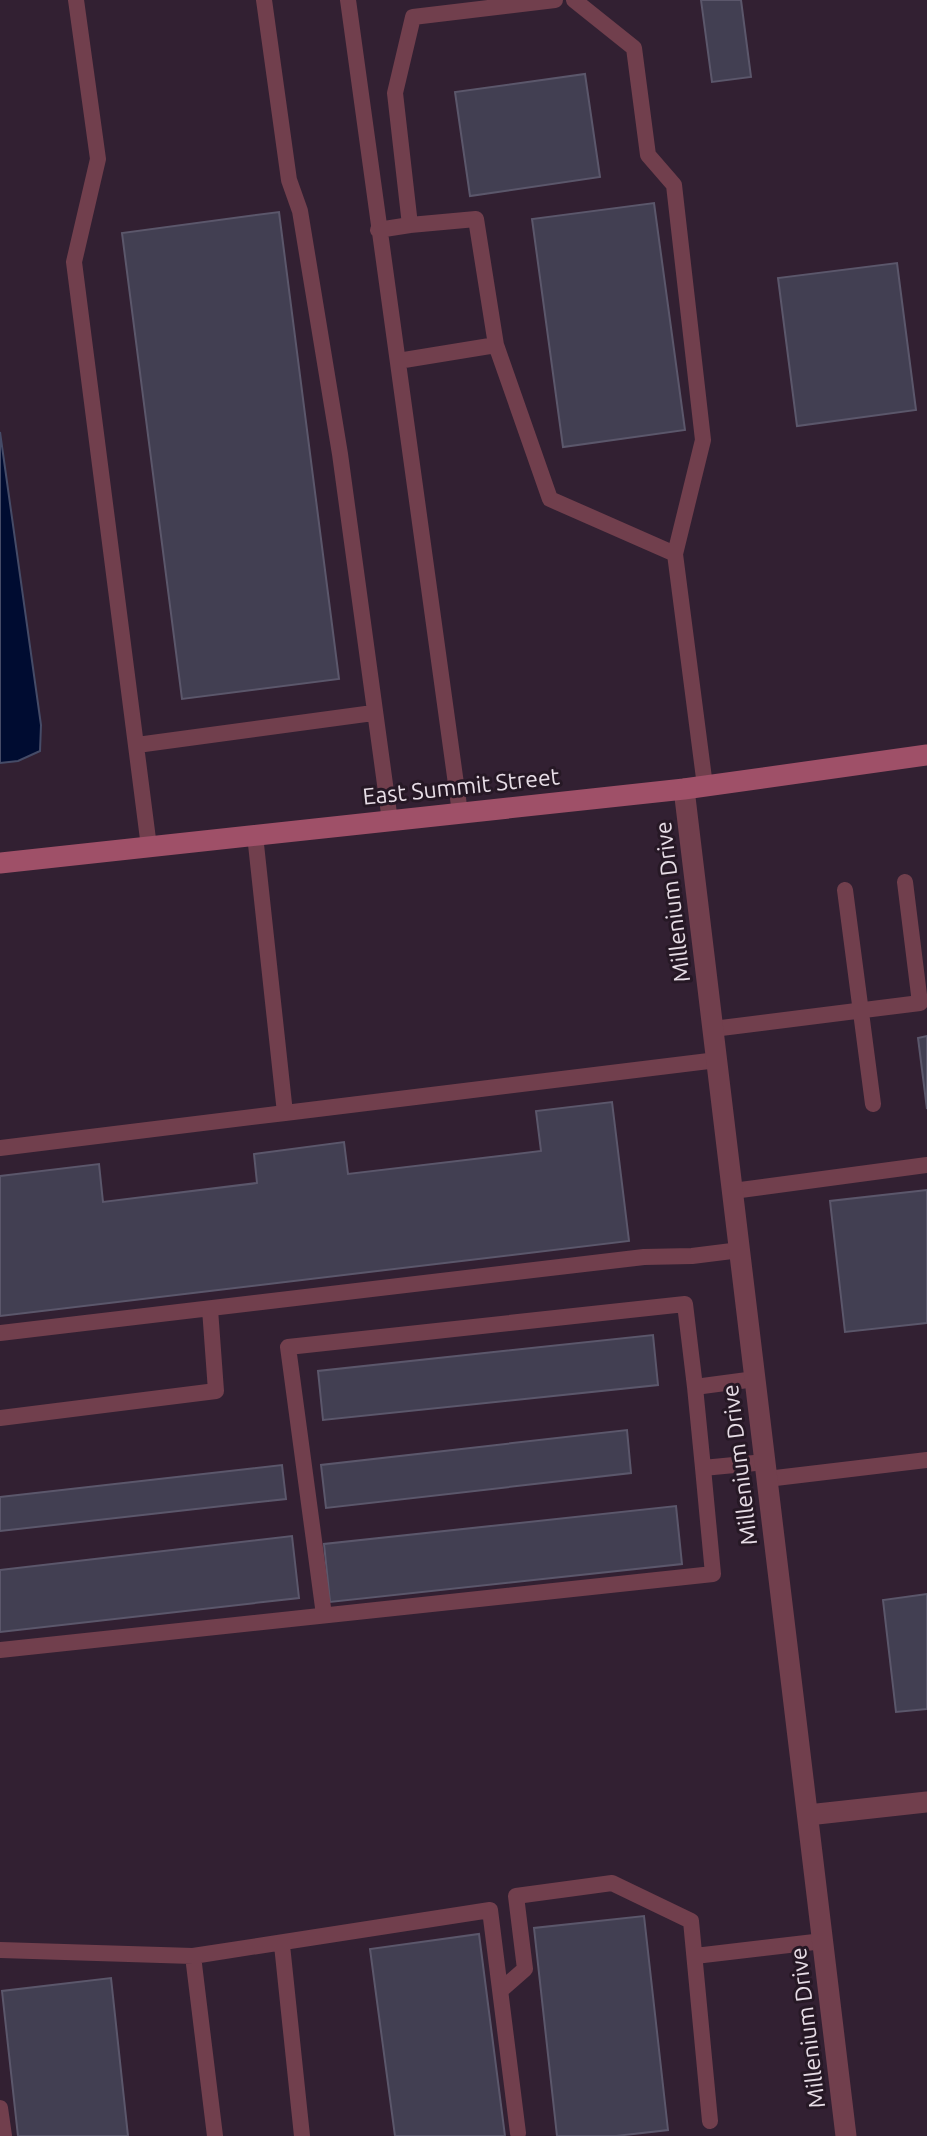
<svg xmlns="http://www.w3.org/2000/svg" width="927" height="2136" font-family="Ubuntu,sans-serif">
	<rect width="100%" height="100%" fill="#261825"/>
	<path fill="#322032" d="M0,0h927v2136h-927z"/>
	<path fill="#000c31" stroke="#454b67" stroke-width="2" d="M0,432l41,293 -1,26 -22,10 -18,2z"/>
	<path fill="#423f52" stroke="#5b576b" stroke-width="2" d="M701,0h40l10,77 -39,5z
		M585,74l15,103 -130,19 -15,-104z
		M654,203l31,227 -122,17 -31,-228z
		M279,212l60,467 -157,20 -60,-466z
		M897,263l19,147 -119,16 -19,-148z
		M927,1036v73l-9,-71z
		M612,1102l17,139 -629,75v-140l99,-12 4,38 154,-19 -3,-29 90,-12 4,32 193,-23 -5,-40z
		M927,1190v133l-82,9 -15,-131z
		M653,1335l5,50 -335,35 -5,-49z
		M627,1430l4,43 -305,35 -5,-43z
		M282,1465l4,34 -286,32v-34z
		M676,1506l6,58 -352,38 -6,-58z
		M292,1536l7,62 -299,34v-62z
		M927,1594v115l-31,3 -13,-112z
		M644,1916l24,214 -52,6h-59l-23,-208z
		M479,1934l26,202h-110l-25,-187z
		M111,1978l17,158h-110l-16,-145z"/>
	<g fill="none" stroke-linecap="round" stroke-linejoin="round">
		<path stroke="#713f4d" stroke-width="16" d="M76,0l22,159 -24,103 75,585
			M264,0l25,180 11,31 40,243 50,367
			M348,0l112,813
			M555,0l-142,17 -18,76 15,132 66,-6 20,126 54,154 125,55
			M574,0l60,48 14,107 26,30 29,255 -28,114 30,232
			M378,230l32,-5
			M398,361l98,-16
			M137,745l236,-32
			M845,890l28,214
			M713,1029l207,-26 -15,-121
			M285,1113l432,-53
			M0,1148l285,-35 -30,-278
			M733,1191l194,-26
			M0,1333l644,-76 48,-1 48,-6
			M695,1387l8,81
			M0,1418l216,-27 -6,-82
			M767,1479l160,-19
			M324,1615l-36,-268 397,-43 10,83 60,-8
			M0,1650l713,-76 -10,-106 62,-6
			M282,1945l20,191
			M0,1950l193,6
			M695,1956l128,-15
			M501,1990l24,-21 -9,-73 96,-13 79,38 19,200
			M0,2108l4,28
			M215,2136l-22,-180 297,-46 28,223"/>
		<path stroke="#713f4d" stroke-width="21" d="M684,789l162,1347
			M808,1815l119,-13"/>
		<path stroke="#9f5068" stroke-width="21" d="M0,863l684,-74 243,-34"/>
	</g>
	<g text-anchor="middle" dominant-baseline="central" stroke-width="6" stroke-linejoin="round" paint-order="stroke">
		<g font-size="23" fill="#e7dde6" stroke="#261825">
			<text transform="translate(461 786) rotate(-6)">East Summit Street</text>
			<text transform="translate(672 902) rotate(-97)">Millenium Drive</text>
			<text transform="translate(739 1465) rotate(-97)">Millenium Drive</text>
			<text transform="translate(807 2028) rotate(-97)">Millenium Drive</text>
		</g>
	</g>
</svg>
